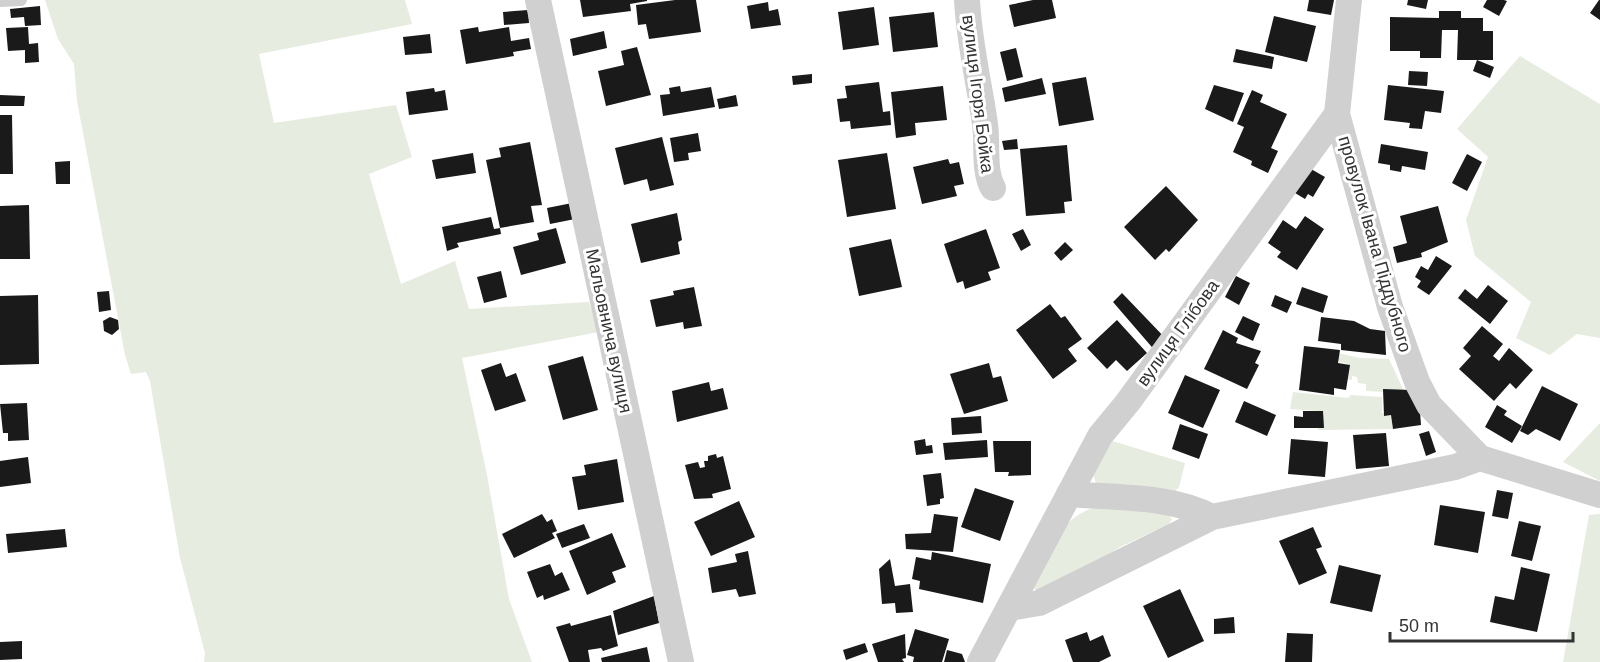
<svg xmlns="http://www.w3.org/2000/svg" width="1600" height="662" font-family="Helvetica,sans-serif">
	<rect width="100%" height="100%" fill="#fff"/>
	<path fill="#e6ecdf" d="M45,0h360l7,24 -153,30 15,69 122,-18 16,52 -43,17 32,110 54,-23 14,48 120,-7 10,30 -137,26 25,117 22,124 23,63h-328l1,-9 -25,-95 -30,-177 -4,-9 -15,2 -6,-19 -48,-254 -3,-37 -16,-25z
		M1520,56l80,48v234l-23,-4 -27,21 -34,-17 15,-36 -56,-46 -9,-36 22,-63 -31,-28z
		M1338,353l22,5 29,1 16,34 -39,-2v-7l-8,-1 -1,-6 -5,-1v4l-6,-1 2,-15 -11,-3z
		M1293,392l55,6 3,-3 31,2v16l9,2 2,14 -75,1 1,-19 -29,-2z
		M1600,423v58l-37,-19z
		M1109,440l76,23 -6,24 -8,9 -75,-13 -4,-12z
		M1110,505l59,10 3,4 -3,5 -49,23 -57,36 -24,9 -7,-5c18,-37 30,-79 78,-82z
		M1600,514v148h-37l26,-147z"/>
	<path fill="#1a1a1a" d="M580,0h67v1l-17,3 1,7 -48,6z
		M675,0h21l5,32 -52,7 -3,-15 -8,1 -2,-20z
		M1033,0h19l4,18 -42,9 -5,-22z
		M1309,0h25l-3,15 -24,-4z
		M1408,0h20l-2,9 -19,-4z
		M1487,0h17l3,1 -8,15 -16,-9z
		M1599,0h1v20l-10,-7z
		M768,2l1,9 9,-2 3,16 -30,4 -4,-23z
		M40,6l1,19 -16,1 -1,-9 -13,1 -1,-9z
		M874,7l5,38 -36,5 -5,-38z
		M528,10l1,13 -25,2 -1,-13z
		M1439,11h22v7h22v13h10v29h-36l1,-30h-16l-1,28h-21v-7h-30v-34l49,1z
		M934,12l4,35 -45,5 -4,-35z
		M1274,16l42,10 -9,36 -42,-10z
		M28,27l1,17 9,-1 1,19 -14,1v-13l-17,1 -2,-23z
		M478,27l1,5 30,-5 2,14 18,-3 2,11 -18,3 1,4 -48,8 -6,-34z
		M604,31l3,17 -34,8 -3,-17z
		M430,34l2,19 -27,2 -2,-18z
		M637,47l14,48 -45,11 -8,-35 26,-6 -3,-14z
		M1016,48l7,29 -16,4 -7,-29z
		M1236,49l38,8 -2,12 -39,-7z
		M1477,60l17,7 -4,11 -17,-7z
		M1409,71l19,1 -1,14 -19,-1z
		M812,74v9l-19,2 -1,-9z
		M1086,77l8,43 -35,6 -7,-43z
		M1042,78l4,16 -41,8 -3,-14z
		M879,82l4,30 7,-1 1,14 -40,4 -1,-8 -10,1 -3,-23 10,-1 -2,-12z
		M1214,85l30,8 -11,29 -28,-13z
		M1388,85l56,6 -3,22 -16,-2 -3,18 -13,-1 1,-5 -26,-3z
		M680,86l1,6 30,-5 4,20 -52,9 -3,-21 10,-1 -1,-6z
		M943,86l4,34 -32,3 1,12 -20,3 -5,-46z
		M434,88l1,4 10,-2 3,20 -39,5 -3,-23z
		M1252,90l11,5 -3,7 27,12 -16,34 7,3 -10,22 -17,-8 1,-4 -19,-9 11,-25 -7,-3z
		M0,95l25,1 -1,10h-24z
		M736,95l2,11 -19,3 -2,-10z
		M0,115h12l1,59h-13z
		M698,133l3,18 -13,2 1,7 -15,2 -4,-24z
		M662,137l12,48 -24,6 -3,-12 -23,6 -9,-37z
		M1017,139l1,10 -14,1 -2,-9z
		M530,142l12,63 -11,1 3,16 -34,6 -14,-68 15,-3 -2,-9z
		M1381,144l47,8 -3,18 -23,-4 -1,6 -11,-2v-5l-12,-2z
		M1067,145l5,56 -8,1 1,11 -39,3 -6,-67z
		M473,153l3,20 -40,6 -4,-19z
		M887,153l9,56 -49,8 -9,-57z
		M1467,154l15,8 -15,29 -15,-8z
		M948,159l2,5 9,-2 5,22 -10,2 3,10 -35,8 -9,-37z
		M70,161v23h-14l-1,-22z
		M1311,169l14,8 -12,20 -5,-3 -3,5 -10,-6z
		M1166,186l32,34 -29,32 -3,-3 -11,11 -31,-33z
		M572,203l3,16 -25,5 -3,-16z
		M29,205l1,54h-30v-53z
		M1438,206l10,36 -27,11 1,4 -25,6 -4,-16 14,-4 -7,-27z
		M677,213l5,27 -4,2 2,12 -39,9 -10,-39z
		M1305,216l19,13 -27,41 -20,-13 4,-5 -13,-9 15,-23 13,9z
		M491,217l3,12 6,-1 1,6 -44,9 2,4 -12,4 -5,-24z
		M556,228l10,35 -45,12 -8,-28 26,-7 -2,-7z
		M986,229l14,39 -12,4 3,8 -26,9 -2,-8 -6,2 -13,-39z
		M1023,229l8,16 -10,6 -9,-17z
		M891,239l11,48 -43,9 -10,-48z
		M1065,242l8,8 -12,11 -7,-8z
		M1436,256l16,10 -23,29 -12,-8 4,-6 -6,-4 6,-11 7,4z
		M501,271l6,26 -23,6 -7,-26z
		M1236,276l14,7 -11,22 -14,-8z
		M1488,285l20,16 -18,23 -32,-26 7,-9 12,10z
		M694,287l8,39 -18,3 -1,-7 -27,5 -6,-27 24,-5 -1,-4z
		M1302,287l26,9 -5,17 -27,-9z
		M109,291l2,19 -12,2 -2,-20z
		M1122,293l47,49 -12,11 -44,-51z
		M38,295l1,69 -39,1v-69z
		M1275,295l17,7 -5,11 -16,-7z
		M1050,304l11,14 4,-2 17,23 -14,10 9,12 -24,18 -37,-49z
		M1243,316l17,8 -7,17 -18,-9z
		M110,317l8,3 1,9 -7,6 -8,-4 -1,-10z
		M1321,317l33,4 16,8 15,2 1,24 -45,-5v-6l-23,-3z
		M1117,320l30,33 -20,18 -11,-11 -9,9 -20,-21z
		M1482,326l21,18 -10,12 6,5 10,-13 24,22 -17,19 -6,-6 -16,18 -35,-32 12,-13 -8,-8z
		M1223,330l15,8 -2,5 25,8 -6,12 4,2 -12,24 -43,-20z
		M1304,346l36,4 -2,13 12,2 -4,25 -12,-2v7l-35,-5z
		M583,356l15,54 -35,10 -15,-54z
		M501,363l5,14 10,-4 10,28 -31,10 -14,-41z
		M989,363l4,15 8,-2 7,25 -44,13 -14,-40z
		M1185,375l35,15 -17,38 -35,-15z
		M709,382l2,9 12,-3 5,21 -51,13 -5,-31z
		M1542,386l36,18 -18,37 -24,-12 -8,6 -8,-4z
		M1383,389l29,1 8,21 1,14 -28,4 -2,-14 -7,1z
		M1244,401l32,14 -9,21 -32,-14z
		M27,403l2,37 -21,1v-8h-5l-3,-29z
		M1497,405l10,6 -3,4 18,11 -10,17 -27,-16z
		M1303,411h20l1,17h-30v-12l9,1z
		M981,416l1,17 -30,2 -1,-17z
		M1180,424l28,10 -9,25 -27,-10z
		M1429,431l7,21 -10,4 -7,-22z
		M1386,433l3,33 -33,3 -3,-34z
		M925,439l1,7 6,-1 1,8 -17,2 -2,-14z
		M1291,439l37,3 -3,35 -37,-3z
		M987,440l1,17 -43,3 -2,-17z
		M993,441h38v34l-23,1 1,-4h-14z
		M716,454l1,4 6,-2 8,33 -19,5 1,4 -19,1 -9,-34 13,-3 2,6 5,-1 -1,-6h4v-5z
		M28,457l3,26 -31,4v-26z
		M617,459l7,43 -46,8 -6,-33 14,-2 -2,-10z
		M941,473l3,25 -4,1v5l-13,2 -4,-31z
		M975,488l39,13 -14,40 -39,-14z
		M1497,490l16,3 -5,26 -16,-3z
		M739,501l16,36 -44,19 -17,-34z
		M1440,505l45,7 -7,41 -44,-8z
		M542,514l5,8 5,-3 5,12 -5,2 3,5 -41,20 -12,-24z
		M934,514l24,3 -5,35 -47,-3 -1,-15 26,-1z
		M1519,521l22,5 -9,35 -21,-5z
		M584,524l6,14 -28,10 -6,-14z
		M1313,527l9,20 -6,2 11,24 -28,12 -20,-44z
		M65,529l2,18 -59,6 -2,-19z
		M612,533l14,34 -14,5 4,10 -29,13 -18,-44z
		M748,551l8,43 -17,3 -3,-8 -24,4 -4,-25 29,-6 -2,-8z
		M932,552l59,12 -8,39 -64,-14 1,-8 -8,-2 4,-22 15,3z
		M890,559l5,27 15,-2 3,28 -17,1 -1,-10 -13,1 -3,-35z
		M550,564l5,12 7,-4 8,18 -26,10 -1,-5 -6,3 -10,-26z
		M1339,565l42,10 -9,37 -42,-9z
		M1521,567l29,7 -13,58 -47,-10 5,-26 19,4z
		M1180,589l24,52 -36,17 -25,-52z
		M654,596l5,27 -41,12 -5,-24z
		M611,615l7,31 -15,5 -2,-3 -13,2 2,12h-21l-13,-35 14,-4 1,3z
		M1234,617l1,16 -21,1v-15z
		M915,629l34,10 -7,23h-29l1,-5 -7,-2z
		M1087,632l3,9 13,-6 8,21 -12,6h-26l-8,-22z
		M1287,633l26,1 -1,28h-27z
		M905,634l1,24 -4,1 2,3h-26l-6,-18z
		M22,641v18l-22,1v-18z
		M865,643l3,9 -22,8 -3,-10z
		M647,647l3,15h-48l-1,-4z
		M947,650l15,4 3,8h-21z"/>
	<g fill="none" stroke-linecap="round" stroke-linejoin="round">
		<path stroke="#d0d0d0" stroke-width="12" d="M0,1l21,-1"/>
		<path stroke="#d0d0d0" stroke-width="26" d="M538,0l143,662
			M967,0c2,42 12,82 18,124 3,19 -2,47 8,64
			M1337,114l53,193 27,75 12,23 51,53 120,37
			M1069,494c46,4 102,1 143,23
			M1009,608l30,-5 173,-86 243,-50 25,-9
			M980,662l120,-226 28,-34 209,-288 12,-114"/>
	</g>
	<g text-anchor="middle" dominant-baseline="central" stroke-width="6" stroke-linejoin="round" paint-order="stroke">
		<g font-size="18" fill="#333" stroke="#fff">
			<text transform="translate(978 94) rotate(83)">вулиця Ігоря Бойка</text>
			<text transform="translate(1375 244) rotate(74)">провулок Івана Піддубного</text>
			<text transform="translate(609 331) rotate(78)">Мальовнича вулиця</text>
			<text transform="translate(1178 333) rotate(-54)">вулиця Глібова</text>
		</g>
	</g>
	<path d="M1390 632v9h183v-9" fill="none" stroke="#333333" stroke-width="3"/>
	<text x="1399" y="632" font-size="18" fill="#333333" stroke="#ffffff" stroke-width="4.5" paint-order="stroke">50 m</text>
</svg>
